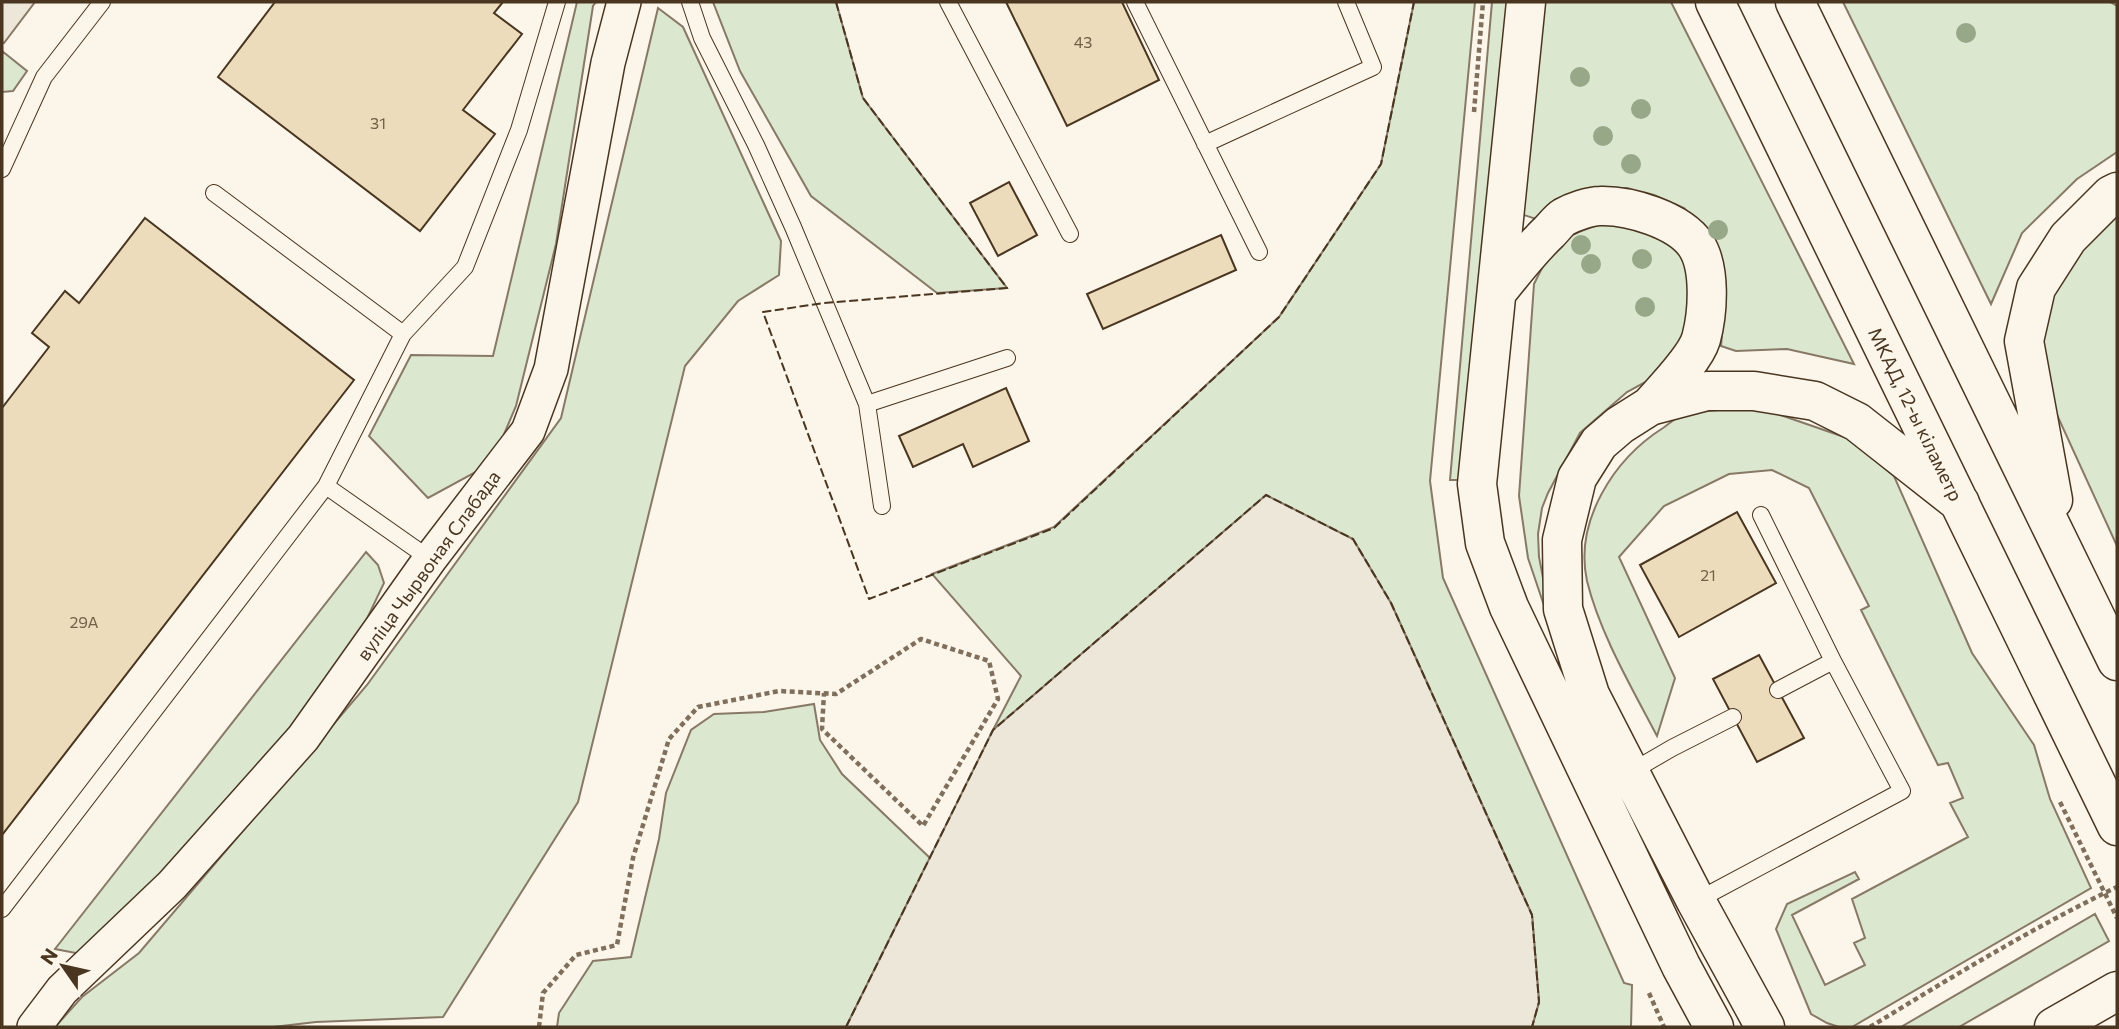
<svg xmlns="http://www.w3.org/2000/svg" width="2119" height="1029" font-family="Commissioner,sans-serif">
	<rect width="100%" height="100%" fill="#fbf6e9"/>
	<path fill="#dce7d0" stroke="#887966" stroke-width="2" d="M577,2h19l-3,4 -37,238 -40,162 -14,33 -17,28 -57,31 -59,-62 42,-81 82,1z
		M713,2h123l27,96 144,190 -70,5 -126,-97 -71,-125z
		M1414,2h61l-45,479 13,97 181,405 8,2 -1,42h-99l7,-25 -7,-87 -141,-312 -125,-107 -273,234 28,-54 -89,-102 122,-47 225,-210 102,-153z
		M1492,2h15l-43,478h-14z
		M1545,2h126l183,362 -67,-15 -51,2 -15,-5 4,-43 -19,-73 -22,-22 -30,-13 -27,-7 -26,1 -59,32 -21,-7z
		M1843,2h267l7,4v146l-40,27 -55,54 -31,71z
		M658,8l25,19 98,214 -2,34 -41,26 -53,65 -107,436 -135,215 -127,5 -43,5h-218l27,-30 57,-44 228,-268 194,-267z
		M2,51l25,20 -14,20 -11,1z
		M2117,214v332l-65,-142 -11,-67 12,-47 23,-38z
		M1605,223l48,8 24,19 14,25 -2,55 -38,49 -24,13 -47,41 -32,60 -6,15 -4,26 1,23 15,78 -26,-77 -9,-62 15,-212c20,-41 27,-48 71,-61z
		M1728,409l38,1 84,29 44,37 78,177 62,92 16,54 41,89 -239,139h-13l-12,-4 -16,-9 -35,-85 11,-25 68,-32 4,7 -67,36 33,70 40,-20 -11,-22 11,-5 -13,-39 116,-62 -18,-34 13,-5 -15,-35 -10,2 -77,-155 8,-4 -60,-118 -37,-18 -43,4 -65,32 -45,51 56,121 -18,58c-25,-48 -57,-102 -70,-155 -13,-60 27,-122 76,-153 6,-4 14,-12 22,-14 13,-3 29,-3 43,-5z
		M366,552l12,13 6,18 -21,44 -54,85 -184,201 -44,41 -26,-5z
		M814,704l6,36 22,34 88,84 -84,169h-289l2,-14 34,-52 38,-4 28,-118 7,-46 25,-63 23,-16 50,-2z
		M2095,914l14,27 -150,86h-58z"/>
	<path fill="#ede7d9" stroke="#887966" stroke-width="2" d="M2,2h33l-31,41 -2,-1z
		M1266,495l87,44 38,64 141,312 7,87 -7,25h-686l147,-297z"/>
	<path fill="#ecdcbc" stroke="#4a3520" stroke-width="2" d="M275,2h228l-9,11 28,21 -59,76 32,24 -75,97 -202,-154z
		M1006,2h116l37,78 -92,46z
		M1009,182l28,53 -39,21 -28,-53z
		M145,218l209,162 -352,455v-427l47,-61 -17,-14 33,-42 14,12z
		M1221,235l15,35 -133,59 -16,-35z
		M1006,388l23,53 -56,26 -10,-23 -50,23 -14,-31z
		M1737,512l39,71 -97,54 -39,-72z
		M1759,655l45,83 -47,24 -44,-83z"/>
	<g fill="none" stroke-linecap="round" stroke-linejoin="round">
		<defs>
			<path id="service" d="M690,2l12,36 54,107 37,82 74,177 15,102
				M948,2l122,232
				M1135,2l124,250
				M1205,144l168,-77 -27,-65
				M2,169l42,-92 58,-75
				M214,193l189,141
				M867,404l140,-46
				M326,486l104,73
				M1761,515l72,146
				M1629,773l43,-25 61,-31
				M1696,901l206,-110 -69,-130 -55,29
				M2,909l324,-423 77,-152 62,-67 54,-137 38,-128"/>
			<path id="minor" d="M34,1027l28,-37 110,-105 131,-147 127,-179 98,-128 23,-62 57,-306 16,-61"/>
			<path id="primary" d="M2054,1027l63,-36"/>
			<path id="trunk" d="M1526,2l-49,482 8,59 24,64 172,359 33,61
				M1715,2l402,824
				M1795,2l322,659
				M1497,292c17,-21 33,-42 52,-60 5,-5 10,-12 15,-15 9,-5 26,-11 36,-11 29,-1 79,14 96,39 15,23 12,68 5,94 -6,20 -37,51 -51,67
				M2053,500l-29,-159 12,-53 32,-50 43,-43 6,-3
				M1765,1027l-69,-126 -106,-206 -27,-86 -1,-69 15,-62 22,-35 21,-18 30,-19 57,-15h47l61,10 42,21 103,81"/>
		</defs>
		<use href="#service" stroke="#4a3520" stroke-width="18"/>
		<use href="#minor" stroke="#4a3520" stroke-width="36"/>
		<use href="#primary" stroke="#4a3520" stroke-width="41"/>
		<use href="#trunk" stroke="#4a3520" stroke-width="41"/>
		<path stroke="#7f6f5c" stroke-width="4.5" stroke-dasharray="5 3.5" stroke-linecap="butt" d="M1474,112l9,-110
			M1649,993l15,34
			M539,1027l4,-34 33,-38 41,-10 16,-87 36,-119 29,-32 81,-16 57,3 85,-55 68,22 9,38 -75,127 -101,-97 2,-36
			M1870,1027c80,-49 162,-99 247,-140"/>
		<use href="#service" stroke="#fbf6e9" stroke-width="16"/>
		<use href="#minor" stroke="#fbf6e9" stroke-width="33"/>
		<use href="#primary" stroke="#fbf6e9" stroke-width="38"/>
		<use href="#trunk" stroke="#fbf6e9" stroke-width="38"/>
		<path stroke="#7f6f5c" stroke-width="4.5" stroke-dasharray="5 3.5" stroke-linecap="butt" d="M2060,802l57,116"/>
		<path stroke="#4a3520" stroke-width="2" stroke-dasharray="9 3.5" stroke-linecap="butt" d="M836,2l27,96 144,190 -183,15 -61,9 106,287 185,-71 225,-211 102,-153 33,-162
			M846,1027l147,-297 273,-235 87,44 38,64 141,312 7,87 -7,25"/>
	</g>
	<g fill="#96a887">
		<circle cx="1966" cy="33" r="10"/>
		<circle cx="1580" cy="77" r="10"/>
		<circle cx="1641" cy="109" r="10"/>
		<circle cx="1603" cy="136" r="10"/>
		<circle cx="1631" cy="164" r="10"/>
		<circle cx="1718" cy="230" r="10"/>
		<circle cx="1581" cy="245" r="10"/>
		<circle cx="1642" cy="259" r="10"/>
		<circle cx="1591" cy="264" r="10"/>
		<circle cx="1645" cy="307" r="10"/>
	</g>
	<g text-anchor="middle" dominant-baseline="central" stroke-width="5" stroke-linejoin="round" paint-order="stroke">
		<g font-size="16" fill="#725f47">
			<text x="1083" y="41">43</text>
			<text x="378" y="122">31</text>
			<text x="1708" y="574">21</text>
			<text x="84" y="621">29А</text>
		</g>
		<g font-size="19" fill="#4a3520" stroke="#fbf6e9">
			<text transform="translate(1916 414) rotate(64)">МКАД, 12-ы кіламетр</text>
			<text transform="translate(428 565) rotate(-54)">вуліца Чырвоная Слабада</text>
		</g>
	</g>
	<rect width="2119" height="1029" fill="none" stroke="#4a3520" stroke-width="7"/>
	<g transform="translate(63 966) rotate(304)" stroke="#fbf6e9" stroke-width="5" paint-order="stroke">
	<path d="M0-5L12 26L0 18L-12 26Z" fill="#4a3520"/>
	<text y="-10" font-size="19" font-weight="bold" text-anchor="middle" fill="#4a3520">N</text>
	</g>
</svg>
